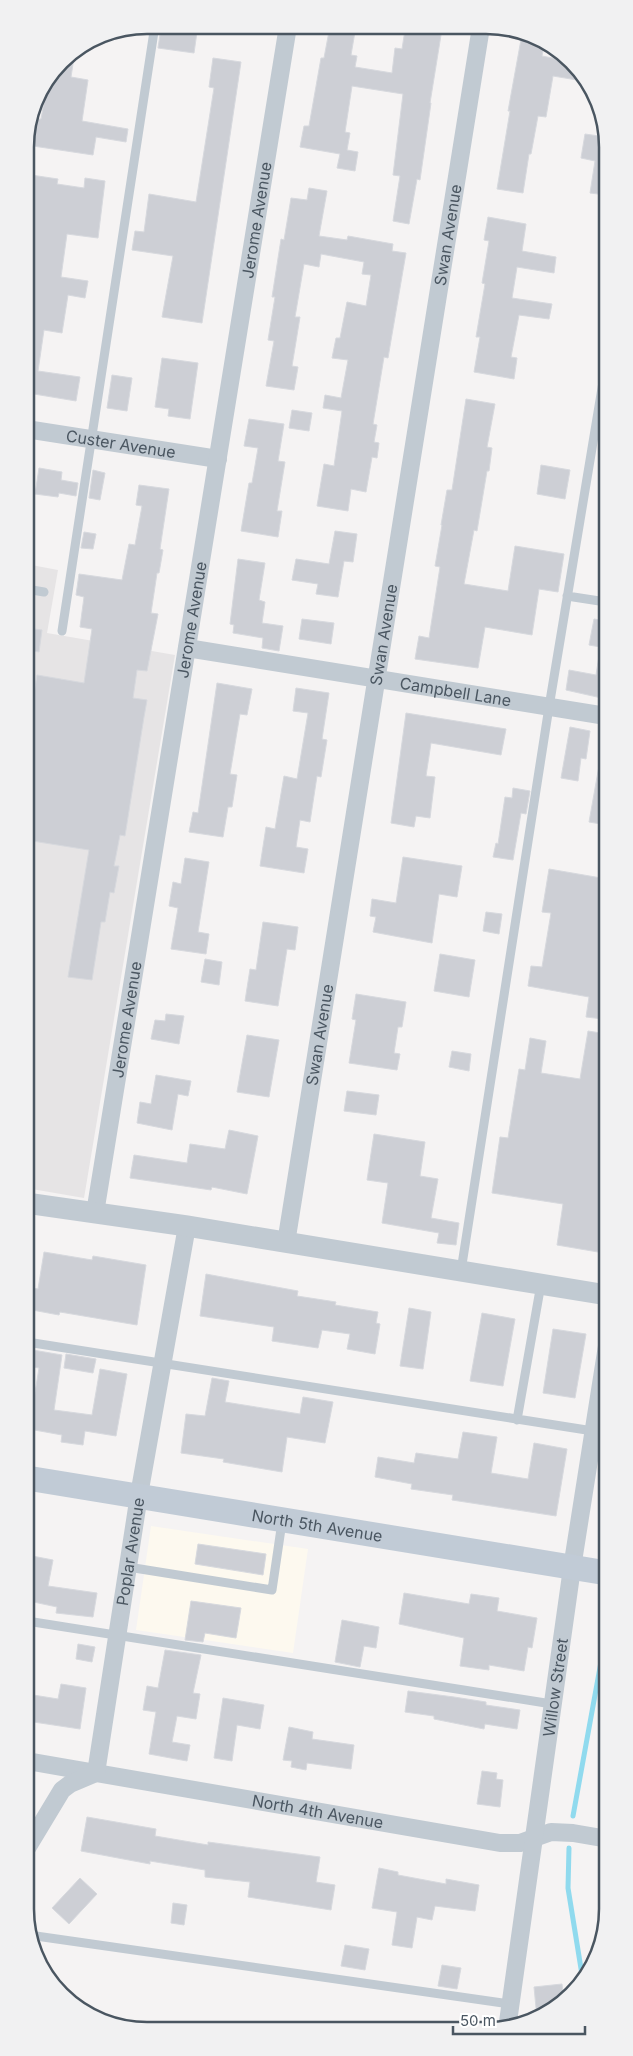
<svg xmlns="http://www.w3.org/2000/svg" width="633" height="2056" font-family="Inter,sans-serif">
	<rect width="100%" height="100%" fill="#f5f3f3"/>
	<path fill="#fdf9ef" d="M607,1496v42l-5,-1z
		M151,1526l157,23 -15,104 -157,-23z"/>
	<path fill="#e6e4e5" d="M26,564l32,6 -11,63 128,22 -91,543 -58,-10z"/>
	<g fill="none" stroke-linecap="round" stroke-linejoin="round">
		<path stroke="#90daee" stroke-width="5" d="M573,1816l34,-187
			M569,1848l-1,40 15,93"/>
	</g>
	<path fill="#cdcfd5" stroke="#d7d9de" d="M177,25h21l-4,28 -36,-5 3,-20 15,2z
		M330,26h26l-5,29 6,1 -2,11 37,6 3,-25 7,1 3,-19 36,5 -11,68h1l-11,77 -3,-1 -8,45 -16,-3 7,-45 -7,-1 10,-81 -51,-8 -7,46 5,1 -3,17 11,2 -3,19 -18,-3 3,-14 -40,-7 4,-21h5l12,-68h3z
		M522,34l22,12 -2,10 31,6 10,19 -30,-5 -7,41 -8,-1 -7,38h-2l-6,39 -26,-4 13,-78h-2z
		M75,51l-4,26 17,3 -6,41 46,8 -2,13 -30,-5 -3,18 -60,-9 5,-27h3l7,-39 13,-20z
		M213,58l28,4 -39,261 -40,-6 11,-61 -41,-6 3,-19 9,1 5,-38 47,8 18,-114 -5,-1z
		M585,134l21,3v58l-16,-2 5,-32 -14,-3z
		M31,175l27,4 -1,5 27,4 1,-10 20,3 -7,57 -31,-4 -6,43 27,4 -3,17 -17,-3 -6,38 -18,-3 -6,41 42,6 -4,24 -42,-7v3l-8,-1 -1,-185z
		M309,188l18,3 -8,45 28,4 1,-4 45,8 -1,7 14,2 -18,105 -4,-1 -11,67 4,1 -3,17 5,1 -2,15 -5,-1 -6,35 -15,-3 -3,22 -31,-5 7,-42 10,2 8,-55 -19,-3 2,-13 16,3 7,-38 -16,-2 4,-20h4l7,-36 19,4 5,-31 -9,-1 2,-12 -43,-8 -2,13 -15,-3 -9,53h5l-8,49 6,1 -4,23 -28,-4 8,-45 -6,-1 7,-43h-3l9,-58 3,1 7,-42 16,2z
		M488,217l38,7 -4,27 34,6 -2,16 -37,-6 -5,31 40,6 -3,15 -30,-4 -8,42 6,1 -3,21 -40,-7 6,-35h-4l9,-53 -3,-1 7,-42 -5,-1z
		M162,358l36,5 -8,56 -22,-3 1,-7 -14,-2z
		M112,375l20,3 -5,33 -20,-3z
		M466,399l29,5 -8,43 5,1 -3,23h-2l-10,60 -3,-1 -10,54 44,7 7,-45 49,8 -6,38 -19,-3 -7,46 -47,-8 -7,41 -63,-9 4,-23 10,2 11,-71 -5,-1 7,-41h-1l6,-35h5z
		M292,410l20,3 -3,18 -20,-3z
		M249,419l35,5 -6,37 7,1 -8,49h5l-4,26 -37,-6 8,-48h3l6,-35 -14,-2z
		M541,465l29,5 -5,29 -28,-5z
		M39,468l23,4 -1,8 17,3 -2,13 -17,-3 -1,4 -23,-3z
		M93,470l12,3 -5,27 -11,-2z
		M139,485l30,4 -9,60 3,1 -4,23h-2l-6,40 7,1 -11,57 -10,-1 -4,28 14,2 -3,17 -19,119 -5,-1 -6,31h5l-5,27 -4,-1 -5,30h-4l-9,58 -24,-3 21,-127 -63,-10v-130l3,-17 5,1 3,-19 47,8 8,-54 -12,-2 4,-30 -8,-2 3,-21 43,6 7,-36 6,1 7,-39 -6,-1z
		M335,531l22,3 -4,28 -9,-1 -6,36 -22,-3 2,-10 -26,-4 4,-21 33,5z
		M84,532l12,2 -3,15 -12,-1z
		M238,559l27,4 -6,37 6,2 -3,21 21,3 -4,25 -17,-3 1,-10 -30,-5 1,-8 -4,-1z
		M302,619l32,4 -3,21 -32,-5z
		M594,619l12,2v27l-17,-3z
		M26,628l16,2 -3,22 -13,-2z
		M599,656l7,1v42l-40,-9 3,-20 27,5z
		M217,683l35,6 -5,26 -7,-1 -10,60 7,1 -5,32h-4l-5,30 -34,-5 4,-20 5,1z
		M296,688l33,5 -7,46 5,1 -6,37 -4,-1 -7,46 -10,-2 -4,27 12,2 -4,24 -44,-7 6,-39 9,2 9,-53 13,3 11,-66 -15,-2z
		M406,713l100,16 -5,26 -70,-12 -5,33 9,1 -5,41 -14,-2 -2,11 -23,-4z
		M570,727l20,4 -4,28 -5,-1 -3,23 -17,-3z
		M599,766l7,1 1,58 -18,-3z
		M513,788l17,3 -4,23 -5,-1 -8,47 -20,-3 3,-14 2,1 7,-47 7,1z
		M403,857l59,9 -5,31 -18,-3 -7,49 -59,-11 3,-15 -6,-1 2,-17 24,4z
		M185,858l24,4 -11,70 11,2 -3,20 -35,-5 7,-41 -9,-2 4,-24 8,2z
		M549,869l58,10v116l-4,24 -17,-2 3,-20 -61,-11 3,-20 11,1 9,-54 -9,-1z
		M486,912l16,2 -3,20 -16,-3z
		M263,922l35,5 -3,23 -8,-1 -9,57 -33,-5 5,-32 6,1z
		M440,954l35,6 -6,37 -35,-6z
		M205,959l17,3 -3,23 -18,-3z
		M356,994l50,8 -4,25h-4l-4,26 6,1 -3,16 -48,-7 7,-43 -4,-1z
		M166,1014l18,2 -5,28 -28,-5 4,-19 10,1z
		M588,1031l19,3v164l-9,54 -41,-7 6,-41 -71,-11 8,-56 8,1 11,-69 6,1 5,-32 16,3 -5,32 39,6z
		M247,1035l32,5 -10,57 -32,-5z
		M452,1051l19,3 -2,17 -20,-4z
		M156,1075l35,6 -3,15 -10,-2 -6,36 -35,-7 3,-21 11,2z
		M347,1091l32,4 -3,20 -32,-4z
		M229,1130l29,6 -11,58 -35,-7 -1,3 -81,-12 4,-23 53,8 3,-19 35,5z
		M374,1134l51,8 -5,34 18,3 -7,39 28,5 -3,22 -19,-2 2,-10 -57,-10 6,-40 -21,-3z
		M44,1252l48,8 1,-4 53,9 -9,60 -77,-13 -1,3 -32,-6v-22l11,2z
		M206,1274l92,17 -1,5 39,6 -1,3 43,7 -2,11 4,1 -5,30 -28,-5 3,-15 -28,-4 -4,18 -46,-7 2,-14 -74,-11z
		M409,1308l22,4 -8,57 -23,-3z
		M482,1313l33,6 -12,67 -33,-5z
		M553,1329l33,5 -11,64 -32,-5z
		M27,1349l35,6 -8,55 38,5 8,-46 27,5 -11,62 -31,-5 -2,14 -22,-3 1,-7 -33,-6 10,-61 -12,-2z
		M66,1354l30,5 -3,14 -29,-5z
		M212,1378l17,3 -4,21 75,12 3,-17 30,5 -8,41 -38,-6 -5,35 -59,-10 1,-3 -43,-6 5,-39 19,2z
		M463,1432l34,5 -6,36 37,6 6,-36 33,6 -11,67 -104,-16 1,-5 -42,-6 1,-5 -37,-7 3,-20 36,6 2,-10 42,6z
		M198,1544l68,10 -3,21 -68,-11z
		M27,1555l26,5 -5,26 49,7 -4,24 -37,-4 1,-6 -28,-6 2,-12 -4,-1z
		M404,1593l65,11 2,-10 28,4 -2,13 40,7 -5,30 -4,-1 -4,24 -35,-6v5l-29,-4 4,-28 -65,-14z
		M191,1601l50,7 -5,30 -31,-5 -2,9 -18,-2z
		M342,1620l37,7 -3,21 -12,-2 -4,21 -25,-5z
		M78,1644l17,3 -3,15 -16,-3z
		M165,1650l36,5 -8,38 7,1 -4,25 -19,-3 -5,26 18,3 -3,16 -38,-7 7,-42 -13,-2 4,-24 11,2z
		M61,1684l25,4 -6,41 -53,-8v-27l31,5z
		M408,1691l46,6 32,5v3l34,5 -3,19 -32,-5 -1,5 -50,-10v-3l-29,-4z
		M223,1698l41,7 -4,24 -23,-4 -5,36 -18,-3z
		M289,1727l24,5 -1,7 42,6 -3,24 -44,-6 -1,7 -15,-3 1,-6 -9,-1z
		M482,1771l15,2 -1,6 7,1 -3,27 -23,-3z
		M87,1817l69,12 -1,7 53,9v-3l112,15 -4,25 19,3 -4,25 -83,-13 2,-15 -45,-5v-7l-55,-9v3l-69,-13z
		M379,1868l19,4v3l48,9v-5l33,6 -4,26 -40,-5 -3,14 -15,-3 -5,31 -20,-3 5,-33 -25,-4z
		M80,1878l17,16 -28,30 -17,-16z
		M173,1903l14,2 -3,20 -13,-2z
		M345,1945l24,4 -4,21 -24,-4z
		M442,1965l19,3 -4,21 -19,-3z
		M562,1984l2,17 -17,14 -10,3 -3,-31z"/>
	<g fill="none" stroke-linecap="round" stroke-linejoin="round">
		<path stroke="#c1cad2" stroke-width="9" d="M26,589l18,3
			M567,596l39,6
			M62,631l93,-606
			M461,1271l88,-564 57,-343
			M27,1342l566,89
			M517,1420l24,-136
			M128,1567l144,23 10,-68
			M27,1621l525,83
			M29,1935l481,69"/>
		<g stroke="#c1cad2" stroke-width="18">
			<path id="s1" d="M26,429l192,30"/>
			<path id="s2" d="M187,648l419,68"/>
			<path id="s3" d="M95,1213l193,-1187"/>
			<path id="s4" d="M286,1243l195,-1216"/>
			<path id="s5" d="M27,1761l473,82h20l31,-11 22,1 35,6"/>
			<path id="s6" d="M27,1848l35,-58 8,-6 26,-11 43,-278 48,-269"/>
			<path id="s7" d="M507,2029l65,-461 35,-222"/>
		</g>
		<path stroke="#c1cad2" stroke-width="21" d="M26,1203l161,23 420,69"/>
		<path stroke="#c1cbd6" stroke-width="25" id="s8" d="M27,1478l580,95"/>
	</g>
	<g text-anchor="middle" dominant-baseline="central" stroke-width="4" stroke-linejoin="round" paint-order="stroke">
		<g font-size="16" fill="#4a5661" stroke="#fff">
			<text stroke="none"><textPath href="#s3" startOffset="1006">Jerome Avenue</textPath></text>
			<text stroke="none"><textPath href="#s4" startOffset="1021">Swan Avenue</textPath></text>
			<text stroke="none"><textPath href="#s1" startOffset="96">Custer Avenue</textPath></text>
			<text stroke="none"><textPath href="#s3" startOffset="601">Jerome Avenue</textPath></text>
			<text stroke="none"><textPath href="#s4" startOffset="616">Swan Avenue</textPath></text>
			<text stroke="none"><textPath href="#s2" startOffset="272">Campbell Lane</textPath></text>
			<text stroke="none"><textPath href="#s3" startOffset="196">Jerome Avenue</textPath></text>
			<text stroke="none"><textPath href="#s4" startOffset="211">Swan Avenue</textPath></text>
			<text stroke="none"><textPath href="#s8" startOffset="294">North 5th Avenue</textPath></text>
			<text stroke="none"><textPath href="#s6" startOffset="330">Poplar Avenue</textPath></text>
			<text stroke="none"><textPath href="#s7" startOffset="345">Willow Street</textPath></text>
			<text stroke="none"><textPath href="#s5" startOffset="295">North 4th Avenue</textPath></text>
		</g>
	</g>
	<path d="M0 0H633V2056H0ZM147 34H486A113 113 0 0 1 599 147V1909A113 113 0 0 1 486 2022H147A113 113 0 0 1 34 1909V147A113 113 0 0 1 147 34Z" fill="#f1f1f2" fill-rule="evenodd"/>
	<path fill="none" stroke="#4a5661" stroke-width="2.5" d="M147 34H486A113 113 0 0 1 599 147V1909A113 113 0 0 1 486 2022H147A113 113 0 0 1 34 1909V147A113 113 0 0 1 147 34Z"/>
	<path d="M453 2026v8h132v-8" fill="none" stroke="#4a5661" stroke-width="2.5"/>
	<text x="460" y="2026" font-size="15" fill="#4a5661" stroke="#ffffff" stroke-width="4" paint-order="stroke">50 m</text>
</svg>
